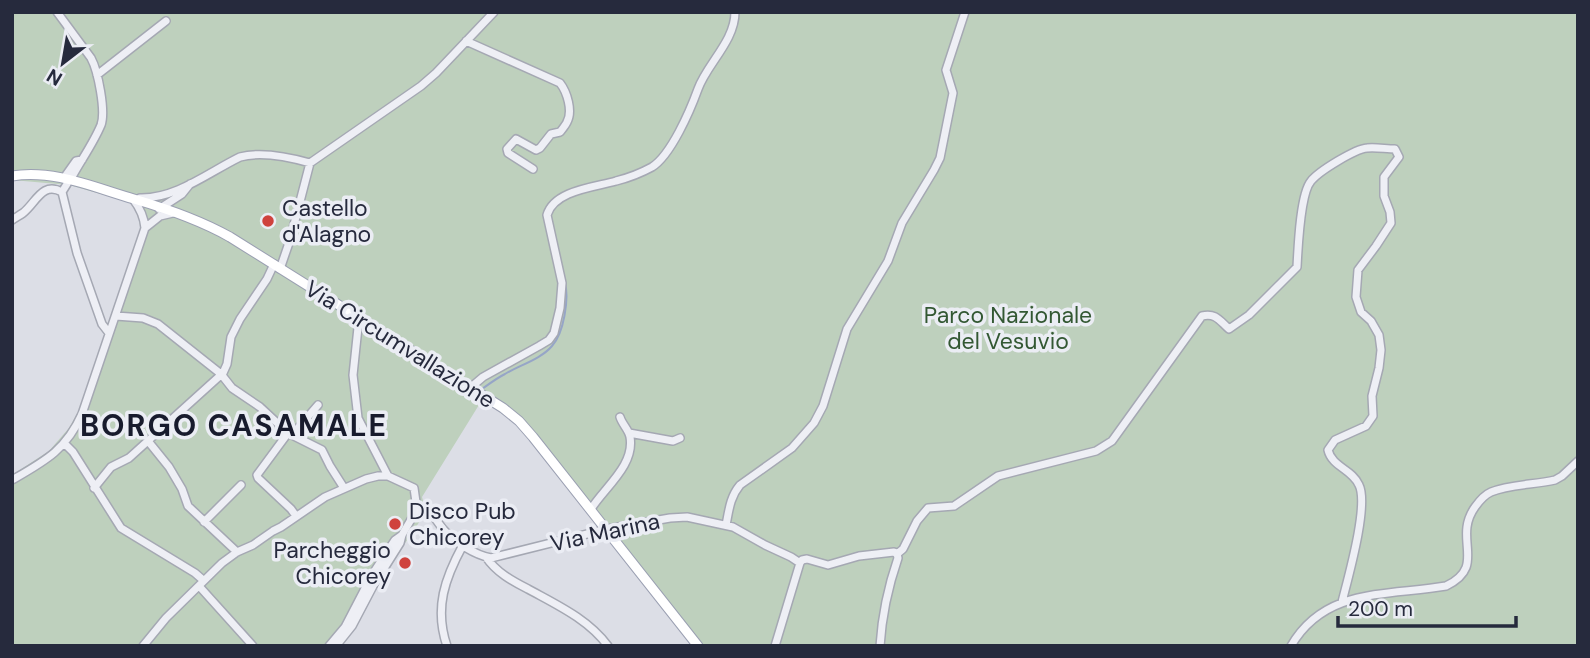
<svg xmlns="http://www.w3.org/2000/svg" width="1590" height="658" font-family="'DM Sans',sans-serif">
	<rect width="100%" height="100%" fill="#dcdee6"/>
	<path fill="#bed0bd" d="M12,12h1566v634h-882l-179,-222 -35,-24 -60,97 4,15 -43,64 -33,56 -12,14h-326v-171l37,-24 20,-23 13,-23 59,-172 -3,-21 -7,-11 -2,1 -60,-17 -57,-5z"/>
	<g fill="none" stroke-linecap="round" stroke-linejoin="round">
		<path stroke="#96a5c7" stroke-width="2" d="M482,389c7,-5 15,-11 23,-15 15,-9 36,-15 47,-28 12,-13 17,-47 13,-63"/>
		<defs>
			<path id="minor" d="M57,12l34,46c7,13 15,53 10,67 -7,17 -19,34 -28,50
				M466,41l94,42c7,9 13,28 7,39 0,1 -6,9 -7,10l-9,2 -11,14 -4,2 -20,-11 -9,10 1,4 25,16
				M97,75l69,-54
				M64,178l12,-17 6,-1
				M67,184l-5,8 15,61 25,71 7,9
				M140,198c36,1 69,-26 100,-41 22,-6 49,0 70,6
				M133,199c7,9 11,17 12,29
				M159,209l23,-15 8,-10
				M12,220c3,-2 8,-5 11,-7 13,-10 19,-32 39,-21
				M280,269l10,-29 20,-77 111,-77 15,-13 58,-61
				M116,316l27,2 15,6 63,50 11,14 28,19 28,26 34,17 8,16 14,22
				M359,318l-6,57 5,43 30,58
				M470,388l13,-11 56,-31 10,-6 5,-7 6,-25 2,-25 -15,-68c7,-25 49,-28 69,-34 12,-3 25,-8 36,-14 19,-12 38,-56 46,-78 9,-25 37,-48 37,-77
				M288,433l-31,42 1,3 33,31 5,7
				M629,433l44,8 7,-3
				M292,435l26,-30
				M148,441l21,26 13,22 6,17 49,46
				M64,443l9,9 48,76 74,45 8,7
				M12,480c33,-19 54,-30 70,-66l63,-186 15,-12 13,-3
				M94,488l17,-21 18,-9 94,-85 4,-9 4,-27 9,-18 27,-40 7,-15
				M419,506c12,4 16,13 24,23 11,13 32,26 48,29l116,-29 63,-11 17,-1 46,10 32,18 26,12 9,6
				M591,509c14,-22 44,-44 39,-72 -1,-7 -8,-13 -10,-20
				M204,522l37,-37
				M726,525c3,-15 4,-28 14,-40l52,-37 22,-25 9,-17 24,-77 41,-68 14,-38 32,-53 6,-12 13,-65 -7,-23 19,-58
				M897,554l6,-5 14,-28 11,-13 26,-2 44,-30 98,-25 16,-10 90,-125c14,-3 17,4 27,13l20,-14 48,-48c1,-18 3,-73 14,-86 8,-10 44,-32 56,-33 9,-1 19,1 28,1l4,8 -15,20v19l6,16 1,11 -15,23 -18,24 -2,27 5,15 10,9 8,14 2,15 -2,18 -7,28 1,20 -7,10 -31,14 -7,10c4,17 24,19 31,35 10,20 -11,93 -17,117
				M486,557c10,15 26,24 42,32 29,16 60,30 80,57
				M199,586l54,60
				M143,646l23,-28 56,-55 15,-11 16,-7 20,-14 8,-4 44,-30 41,-18 12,-3h10l26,12 2,14 3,4
				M329,646l16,-19 27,-52 23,-35 7,-5
				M336,646l16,-20 21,-40 27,-43 2,-8 17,-29
				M447,646c-13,-38 -2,-68 16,-101
				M775,646l25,-83 2,-3 5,-1 21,6 31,-9 35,-4 3,2 1,4c-10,29 -16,57 -18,88
				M1291,646c34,-59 97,-50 155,-60 42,-20 6,-47 29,-79 5,-7 9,-12 16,-15 19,-8 43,-7 64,-12l7,-4 16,-15"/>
			<path id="major" d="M12,176c42,-7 83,12 122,23 34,10 66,21 96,38l273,171 16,13 14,16 165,209"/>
		</defs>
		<use href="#minor" stroke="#a5a8b3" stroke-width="10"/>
		<use href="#major" stroke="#9ba0b2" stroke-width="11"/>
		<use href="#minor" stroke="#eeeff5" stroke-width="7"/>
		<use href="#major" stroke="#fff" stroke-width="9"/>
	</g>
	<g fill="#cf423d" stroke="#ebedf4" stroke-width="2.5">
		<circle cx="268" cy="221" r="7"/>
		<circle cx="395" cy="524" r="7"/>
		<circle cx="405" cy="563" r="7"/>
	</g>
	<g text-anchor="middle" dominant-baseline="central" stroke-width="7" stroke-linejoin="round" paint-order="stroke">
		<g font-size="23" fill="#262a3d" stroke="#ebedf4" text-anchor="start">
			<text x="282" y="208">Castello<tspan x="282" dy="26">d'Alagno</tspan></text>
			<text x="409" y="511">Disco Pub<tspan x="409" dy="26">Chicorey</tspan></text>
			<text x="391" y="550" text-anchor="end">Parcheggio<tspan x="391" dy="26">Chicorey</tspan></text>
		</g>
		<g font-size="23" fill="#335833" stroke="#ebedf4">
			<text x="1008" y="315">Parco Nazionale<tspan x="1008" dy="26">del Vesuvio</tspan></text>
		</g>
		<g font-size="23" fill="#262a3d" stroke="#ebedf4">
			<text transform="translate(400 344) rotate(32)">Via Circumvallazione</text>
			<text transform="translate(605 532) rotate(-12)">Via Marina</text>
		</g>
		<g font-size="30" font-weight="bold" letter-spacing="2" fill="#181b2d" stroke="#ebedf4">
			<text x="234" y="425">BORGO CASAMALE</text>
		</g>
	</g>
	<rect width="1590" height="658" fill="none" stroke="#262a3d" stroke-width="28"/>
	<g transform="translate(63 63) rotate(211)" stroke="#ebedf4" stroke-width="5" paint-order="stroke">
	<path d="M0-5L12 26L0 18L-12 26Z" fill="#262a3d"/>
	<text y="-10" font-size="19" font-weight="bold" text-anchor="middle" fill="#262a3d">N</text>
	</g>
	<path d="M1338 616v10h178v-10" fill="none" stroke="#262a3d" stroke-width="3.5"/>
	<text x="1348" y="616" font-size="21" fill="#262a3d" stroke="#ebedf4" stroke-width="5" paint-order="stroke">200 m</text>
</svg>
